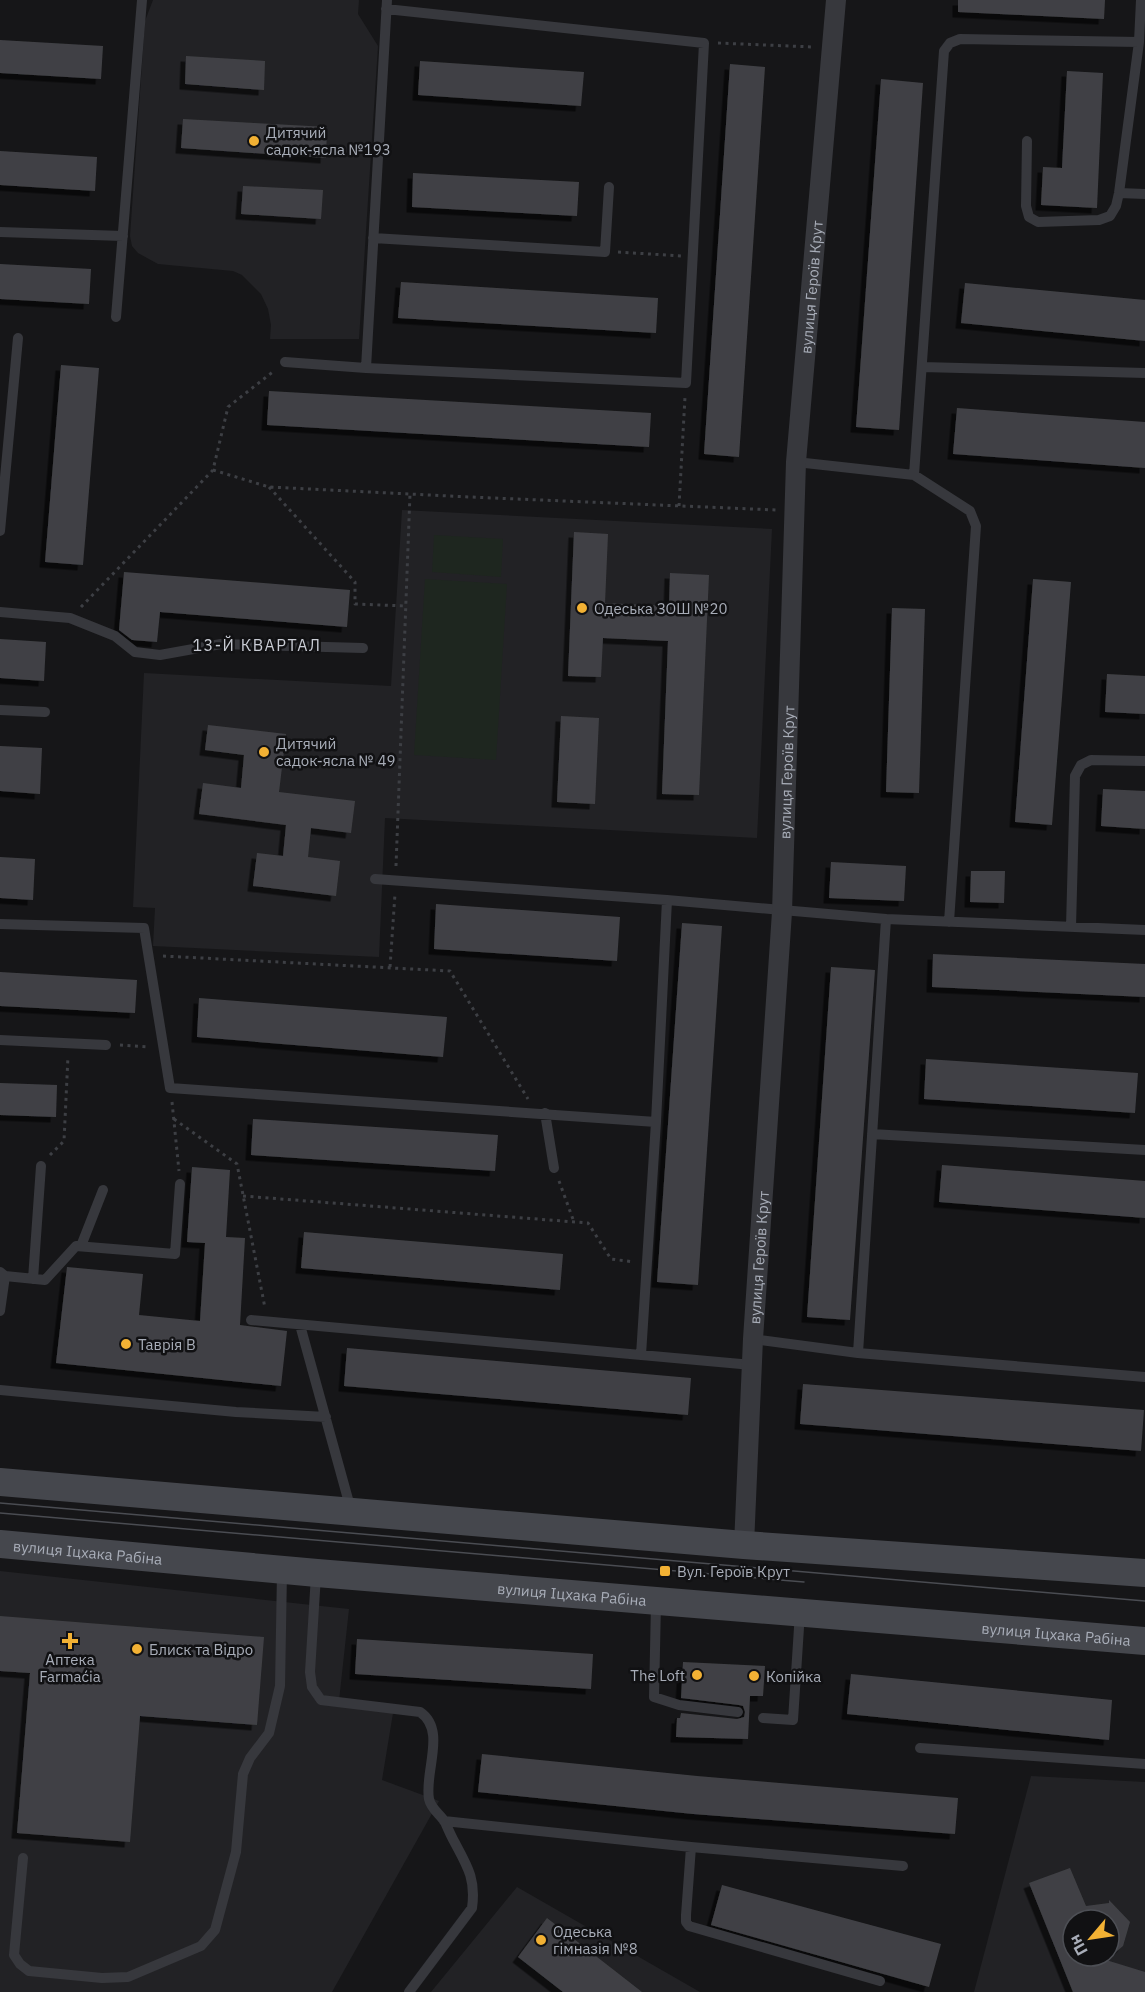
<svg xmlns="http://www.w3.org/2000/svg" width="1145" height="1992" font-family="'IBM Plex Sans',sans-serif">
	<defs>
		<filter id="shadow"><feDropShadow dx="-5.5" dy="5.5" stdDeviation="0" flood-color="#0009"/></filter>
	</defs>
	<rect width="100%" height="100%" fill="#161618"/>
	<path fill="#222225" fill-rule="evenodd" d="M153,0h206l-1,14 20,32 -19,293h-89l1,-14 -3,-16 -7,-15 -19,-19 -9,-4 -75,-7 -20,-11 -6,-7 -2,-10 15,-215z
		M402,510l370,19 -15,309 -372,-20 -6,139 -226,-11 2,-38 -22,-1 11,-234 247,13z
		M0,1571l349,38 -10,92 55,6 -12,73 57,21 -107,191h-332z
		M1031,1776l114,6v210h-171zM1073,1920h36v36h-36z
		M517,1887l183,105h-269z"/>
	<path fill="#1e261f" d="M434,535l69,4 -2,38 -69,-5z
		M425,579l82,5 -11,176 -82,-5z"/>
	<path fill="#404145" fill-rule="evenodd" filter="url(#shadow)" d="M958,0h147l-1,19 -146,-7z
		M0,40l103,6 -2,33 -101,-6z
		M186,56l79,5 -1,29 -79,-6z
		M420,61l164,11 -3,34 -163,-11z
		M730,64l35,3 -26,390 -35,-3z
		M1067,71l36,2 -6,135 -56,-3 2,-38 19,1z
		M881,79l42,4 -24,347 -43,-3z
		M183,119l144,8 -1,31 -145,-10z
		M0,151l97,6 -2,34 -95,-6z
		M413,173l166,9 -2,34 -165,-9z
		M243,186l80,4 -2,29 -80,-5z
		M0,264l91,5 -2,35 -89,-5z
		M401,282l257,16 -2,35 -258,-15z
		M965,283l180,17v41l-184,-18z
		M61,365l38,3 -16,197 -38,-3z
		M269,391l382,22 -2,34 -382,-22z
		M957,408l188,14v46l-192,-14z
		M574,532l34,2 -3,69 64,3 1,-33 39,2 -10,220 -37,-1 6,-153 -65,-3 -2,39 -33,-1z
		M124,572l226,18 -3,37 -187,-15 -3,30 -25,-2 -13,-10z
		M1033,579l38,3 -19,243 -37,-3z
		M892,608l33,1 -6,184 -33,-1z
		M0,639l46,3 -2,39 -44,-3z
		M1107,674l38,2v38l-40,-2z
		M561,716l38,2 -4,86 -38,-2z
		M208,725l78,9 -7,58 76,9 -4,32 -40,-5 -3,29 32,4 -4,35 -83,-10 4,-33 26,3 3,-31 -87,-11 4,-31 38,5 3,-33 -39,-5z
		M0,746l42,2 -2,46 -40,-3z
		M1103,789l42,2v38l-44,-3z
		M0,857l35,2 -2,41 -33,-2z
		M831,862l75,4 -2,35 -75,-3z
		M971,871h34l-1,32 -34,-1z
		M436,904l184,13 -3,44 -183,-12z
		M682,923l40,3 -24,359 -41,-3z
		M933,954l212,10v33l-213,-10z
		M831,967l44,3 -25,350 -43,-3z
		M0,972l137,8 -2,33 -135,-7z
		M199,998l248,19 -4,40 -246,-20z
		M926,1059l212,14 -3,40 -211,-14z
		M0,1083l57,2 -1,32 -56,-2z
		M253,1119l245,16 -3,36 -244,-16z
		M942,1165l203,16v37l-206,-16z
		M192,1167l38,3 -4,67 19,1 -5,87 47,6 -6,55 -225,-23 11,-96 76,7 -4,41 61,6 5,-78 -18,-1z
		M304,1232l259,22 -3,36 -259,-22z
		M347,1348l344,30 -3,37 -344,-29z
		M803,1384l341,26 -3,41 -341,-27z
		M0,1616l264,21 -7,88 -117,-9 -10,126 -113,-9 13,-160 -30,-2z
		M357,1639l236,15 -2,35 -236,-15z
		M683,1662l82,4 -2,30h-13l-2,43 -72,-2 1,-19h3l1,-5 56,6 7,-2 1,-5 -2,-6 -4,-1 -58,-7z
		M851,1674l261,26 -3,40 -262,-26z
		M482,1754l215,22 261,22 -3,36 -262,-20 -215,-22z
		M1070,1868l16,38 23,-3v-3l21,22 -7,24 -17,14 39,12v20h-72l-44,-109zM1073,1920h36v36h-36z
		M722,1885l219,59 -12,43 -218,-62z
		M547,1918l95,74h-79l-45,-35z"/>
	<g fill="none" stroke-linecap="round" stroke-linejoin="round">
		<path stroke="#3d3f44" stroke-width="3" stroke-dasharray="3 4.5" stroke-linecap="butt" d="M718,43l95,4
			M618,252l63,4
			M213,470l56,17 201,10 306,13
			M269,487l86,95v22l51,2
			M679,506l6,-109
			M81,607l132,-137 15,-63 46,-36
			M396,866l14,-372
			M163,956l287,15 78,128
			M390,967l5,-73
			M120,1045l29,2
			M172,1102l7,69
			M174,1119l63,45 28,144
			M50,1155l14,-14 4,-85
			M559,1181l15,41
			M243,1196l345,27 23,36 23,3"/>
		<path stroke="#37383d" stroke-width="10" d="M1027,141l-1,65 3,11 9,5 61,-2 11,-4 6,-10 3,-13 20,-151 2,-42
			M1119,193l26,1
			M0,232l123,4
			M373,238l232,14 4,-65
			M116,317l26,-317
			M285,362l81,6 320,15 18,-340 -318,-34
			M922,367l223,6
			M366,368l21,-368
			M796,462l118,13 56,36 6,15 -27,396
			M914,475l30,-424 6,-8 10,-4 179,3
			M0,531l18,-193
			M0,612l70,6 45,18 20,16 25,3 61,-11 142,4
			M0,710l45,2
			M375,879l292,21 219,19 -28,434
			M886,919l259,11
			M0,924l144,4 26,160 486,34
			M1071,927l4,-151 6,-11 10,-5 54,1
			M0,1040l106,5
			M545,1113l9,55
			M872,1134l273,16
			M81,1246l22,-56
			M0,1272l5,4 40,4 31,-34 99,8 5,-70
			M33,1279l8,-113
			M0,1311l5,-35
			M251,1320l501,45
			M300,1325l51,185
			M753,1339l105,14 287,24
			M641,1355l15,-233 11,-222
			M0,1390l236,22 90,5
			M316,1575l-6,97 2,15 9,13 99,12c27,18 4,60 9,87 2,10 11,15 16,23 3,7 6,14 10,21 13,24 21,37 17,65l-63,84
			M656,1603l-2,94 25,8 59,7
			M763,1718l30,2 7,-108
			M920,1748l225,16
			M444,1821l247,26 212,19
			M691,1847l-5,68v7l3,4 191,55
			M23,1858l-9,97 6,9 9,7 73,7 26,-1 73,-31 14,-16 21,-78 7,-78 7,-16 19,-25 11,-47 2,-114"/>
		<path stroke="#37383d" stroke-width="20" id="s1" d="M744,1545l9,-206 29,-427 14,-450 40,-462"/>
		<g stroke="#45474d" stroke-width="28">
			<path d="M0,1482l744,63 401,28"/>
			<path id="s2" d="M0,1544l317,29 828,68"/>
		</g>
		<path stroke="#4a4c52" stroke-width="1.5" d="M0,1503l1145,98
			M0,1513l804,69"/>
	</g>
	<g fill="#f2b134" stroke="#111113" stroke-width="2">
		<circle cx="254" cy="141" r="6"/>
		<circle cx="582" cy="608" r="6"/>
		<circle cx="264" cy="752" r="6"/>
		<circle cx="126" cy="1344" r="6"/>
		<rect x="659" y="1565" width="12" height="12" rx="3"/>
		<path d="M67 1632h6v6h6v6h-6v6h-6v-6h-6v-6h6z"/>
		<circle cx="137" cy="1649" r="6"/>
		<circle cx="697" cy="1675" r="6"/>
		<circle cx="754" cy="1676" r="6"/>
		<circle cx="541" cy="1940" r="6"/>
	</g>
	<g text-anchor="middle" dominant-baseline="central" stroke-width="5" stroke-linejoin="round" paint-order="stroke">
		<g font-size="15" fill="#a8adb8" stroke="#111113" text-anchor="start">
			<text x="266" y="132">Дитячий<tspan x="266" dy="17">садок-ясла №193</tspan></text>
			<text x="594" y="608">Одеська ЗОШ №20</text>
			<text x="276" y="743">Дитячий<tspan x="276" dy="17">садок-ясла № 49</tspan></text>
			<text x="138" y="1344">Таврія В</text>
			<text x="677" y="1571">Вул. Героїв Крут</text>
			<text x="149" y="1649">Блиск та Відро</text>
			<text x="70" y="1659" text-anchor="middle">Аптека<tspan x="70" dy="17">Farmaćia</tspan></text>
			<text x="685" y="1675" text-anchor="end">The Loft</text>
			<text x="766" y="1676">Копійка</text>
			<text x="553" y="1931">Одеська<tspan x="553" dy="17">гімназія №8</tspan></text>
		</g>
		<g font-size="15" fill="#a8adb8" stroke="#111113">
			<text stroke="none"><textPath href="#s1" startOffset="1260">вулиця Героїв Крут</textPath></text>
			<text stroke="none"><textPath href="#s1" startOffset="774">вулиця Героїв Крут</textPath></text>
			<text stroke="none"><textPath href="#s1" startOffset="288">вулиця Героїв Крут</textPath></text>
			<text stroke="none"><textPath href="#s2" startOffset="88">вулиця Іцхака Рабіна</textPath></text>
			<text stroke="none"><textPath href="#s2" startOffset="574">вулиця Іцхака Рабіна</textPath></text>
			<text stroke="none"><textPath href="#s2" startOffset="1060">вулиця Іцхака Рабіна</textPath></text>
		</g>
		<g font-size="16" letter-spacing="1.5" fill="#c9ccd4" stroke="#111113">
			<text x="257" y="645">13-Й КВАРТАЛ</text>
		</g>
	</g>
	<g transform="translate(1091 1938) rotate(241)"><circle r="28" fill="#111113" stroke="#4d4f55" stroke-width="1.5"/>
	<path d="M0-4.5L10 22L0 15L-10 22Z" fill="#f2b134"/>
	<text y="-9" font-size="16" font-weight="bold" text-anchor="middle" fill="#a8adb8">Пн</text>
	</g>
</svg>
